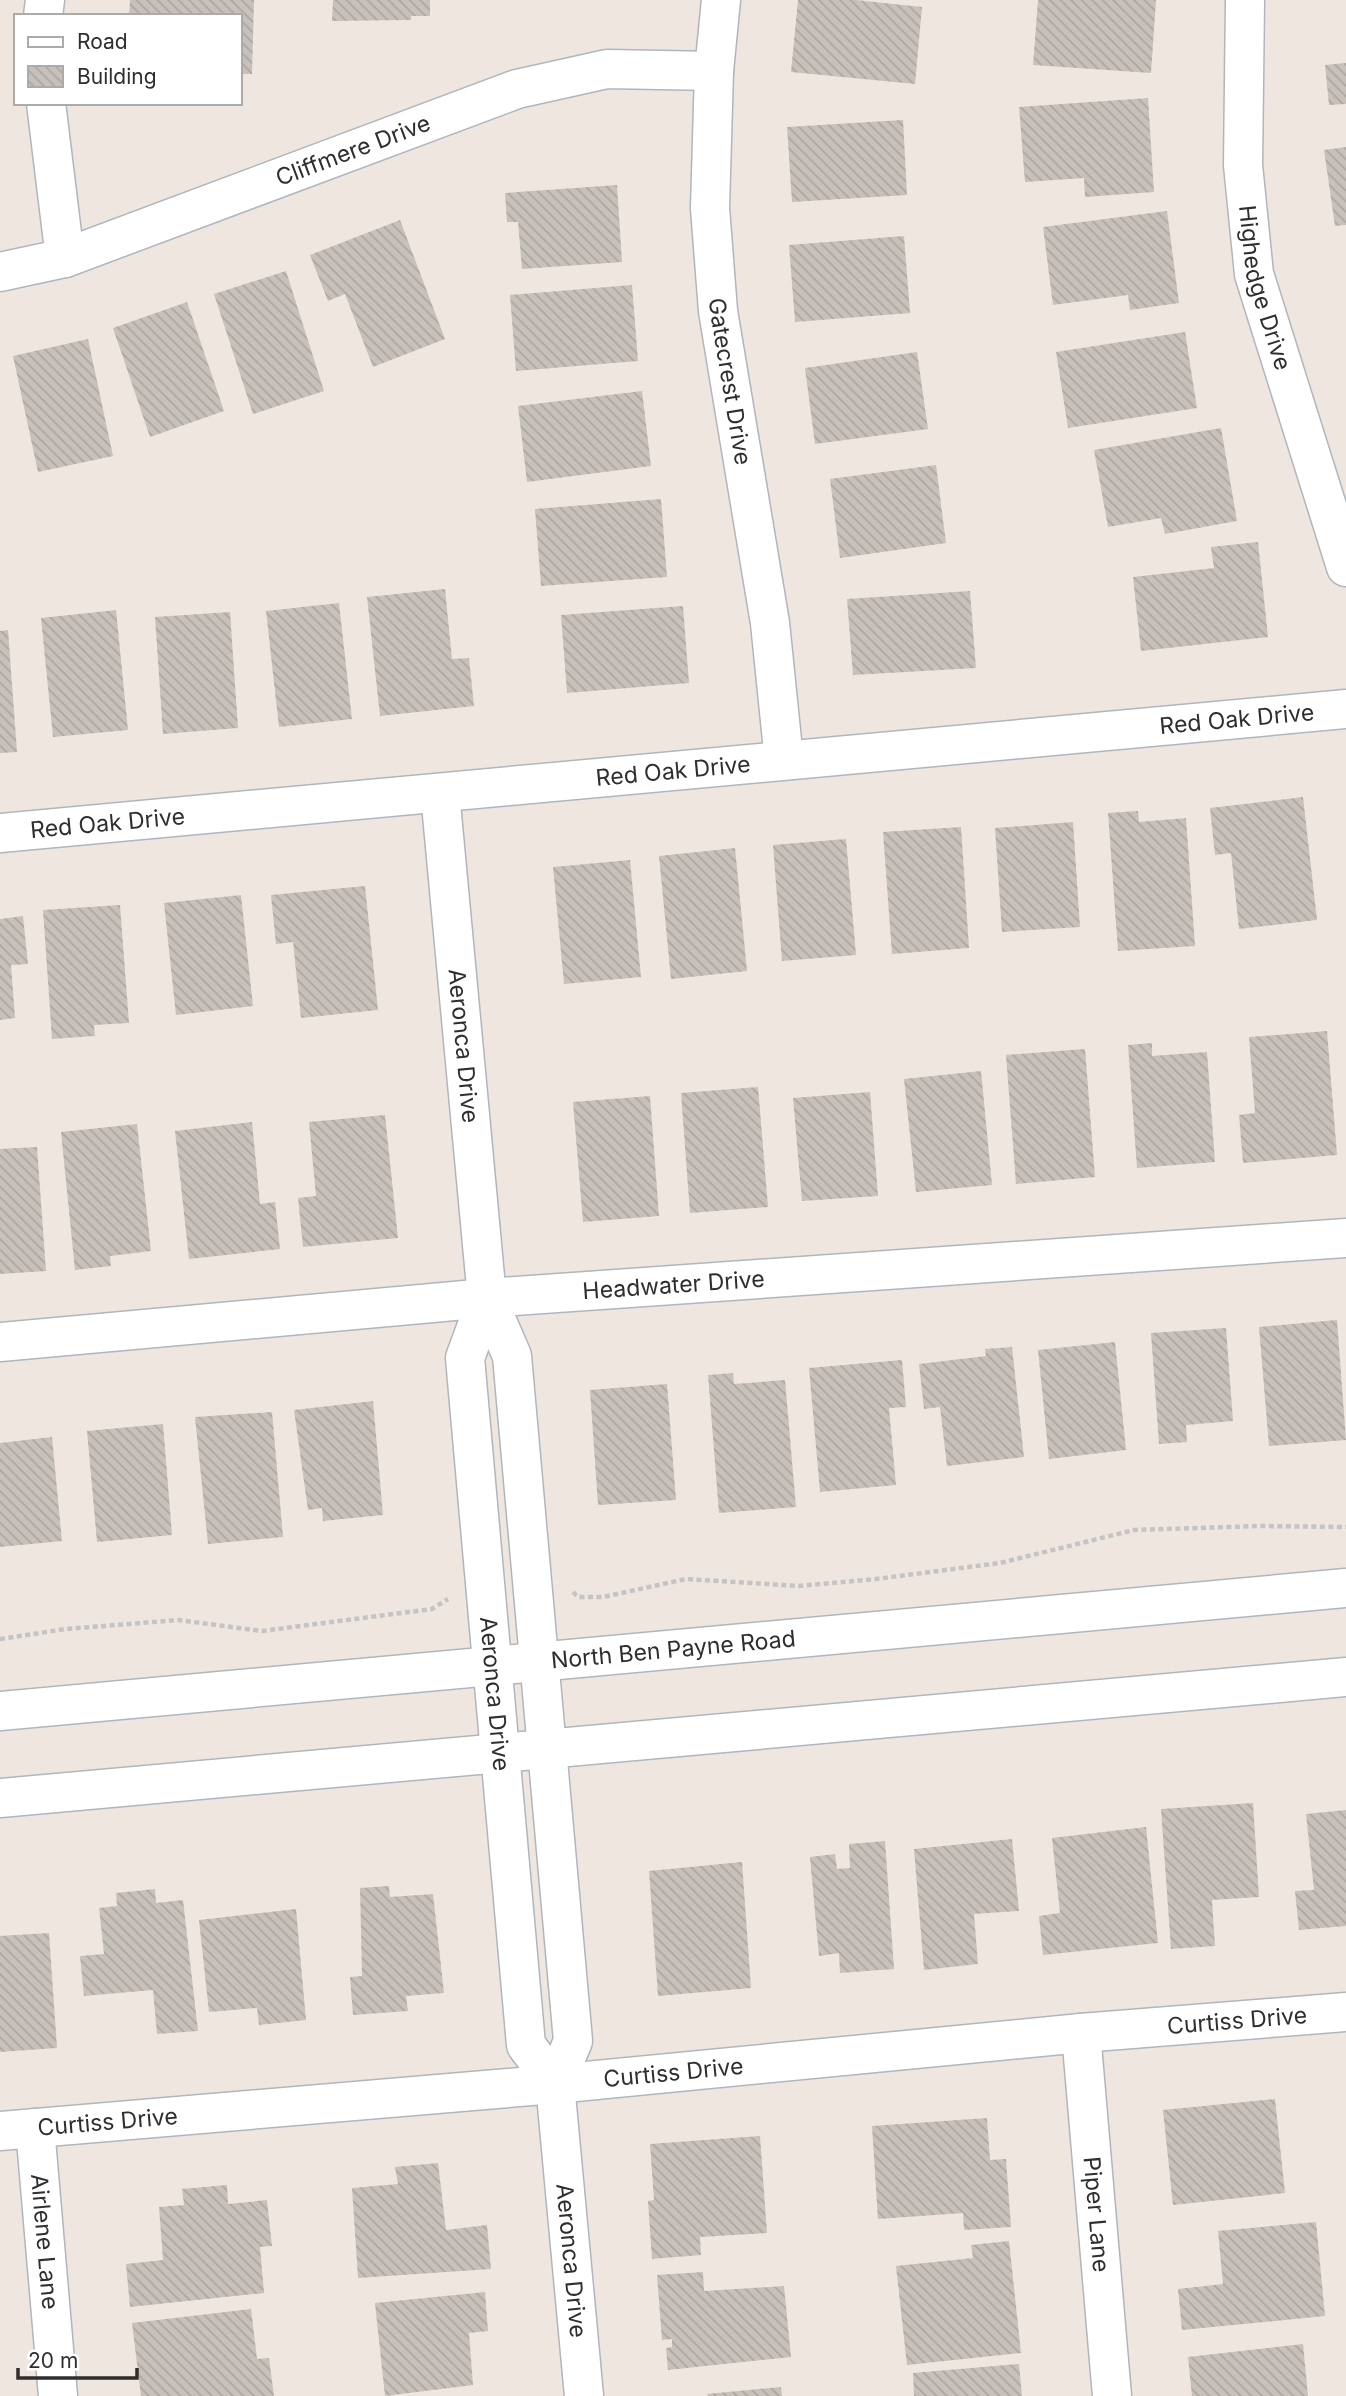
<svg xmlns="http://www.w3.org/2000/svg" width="1346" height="2396" font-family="Inter,sans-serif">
	<defs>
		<pattern id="building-back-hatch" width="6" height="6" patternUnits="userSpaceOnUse" patternTransform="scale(1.75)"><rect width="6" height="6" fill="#c8c1bb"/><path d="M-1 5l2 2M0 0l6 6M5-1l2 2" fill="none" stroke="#aca6a1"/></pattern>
	</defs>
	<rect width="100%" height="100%" fill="#efe6e0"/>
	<path fill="url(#building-back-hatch)" d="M130,0h124l-2,74h-12v-58h-111z
		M333,0h97v16h-19v4l-79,1z
		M798,0h58l66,7 -7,77 -124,-12z
		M1038,0h118l-5,73 -118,-8z
		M1346,63v41l-17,1 -4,-40z
		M1148,98l6,94 -69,5 -1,-19 -59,4 -6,-75z
		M903,120l4,75 -115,7 -5,-75z
		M1346,147v78l-11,1 -11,-76z
		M617,185l5,77 -100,7 -4,-47h-11l-2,-29z
		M1167,211l12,92 -49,7 -2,-15 -75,10 -10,-78z
		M400,220l45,119 -72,28 -28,-73 -17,7 -18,-46z
		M904,236l6,77 -115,9 -6,-77z
		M286,271l38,120 -71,23 -39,-120z
		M632,285l6,76 -122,10 -6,-76z
		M187,302l37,109 -74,26 -37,-109z
		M1185,332l12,76 -129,20 -12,-76z
		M88,339l25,117 -75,16 -25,-116z
		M917,352l11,77 -113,15 -10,-76z
		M642,391l9,75 -124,16 -9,-76z
		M1221,428l16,93 -72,13 -4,-16 -53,9 -14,-77z
		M936,465l10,78 -106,15 -10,-79z
		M661,499l6,78 -126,9 -6,-77z
		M1258,542l10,95 -127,14 -8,-74 81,-9 -3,-21z
		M445,589l7,70 17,-1 5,48 -94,10 -13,-119z
		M970,591l6,77 -123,7 -6,-76z
		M339,603l13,116 -73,8 -13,-116z
		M683,606l6,77 -122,10 -6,-78z
		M116,610l12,120 -75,7 -12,-119z
		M230,612l8,116 -75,6 -8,-117z
		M8,630l9,122 -17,1v-122z
		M1303,797l14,123 -78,9 -8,-76 -16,2 -5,-47z
		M1138,811l1,11 47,-4 9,128 -77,5 -10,-138z
		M1073,822l7,105 -78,5 -7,-104z
		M961,827l8,121 -77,6 -9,-122z
		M846,839l10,116 -74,6 -9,-116z
		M735,848l12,123 -76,8 -12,-123z
		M630,860l11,117 -77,7 -11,-117z
		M365,886l13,124 -77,8 -8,-76 -17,2 -5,-49z
		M241,895l12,111 -77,9 -12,-112z
		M120,905l9,118 -35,2 1,11 -43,3 -9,-129z
		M23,916l5,48 -17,1 4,53 -15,2v-101z
		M1327,1031l10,124 -94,8 -4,-48 16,-2 -6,-76z
		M1152,1043v13l55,-4 8,110 -78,6 -9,-123z
		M1085,1049l10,128 -79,7 -10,-129z
		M981,1071l11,114 -76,7 -12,-113z
		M758,1087l10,120 -78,6 -9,-120z
		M870,1092l8,104 -76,5 -9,-103z
		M650,1096l9,120 -76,6 -10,-120z
		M385,1115l13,123 -95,9 -5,-49 18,-2 -7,-74z
		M252,1122l8,82 15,-2 5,47 -91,10 -14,-128z
		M137,1124l14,127 -41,5 1,10 -36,4 -14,-138z
		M37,1147l9,124 -46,3v-125z
		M1337,1320l9,120 -77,6 -10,-119z
		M1226,1328l7,93 -47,4 1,17 -28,2 -8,-111z
		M1115,1342l11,108 -77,9 -11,-109z
		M1012,1347l12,110 -77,9 -7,-59 -16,2 -5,-45 67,-8 -1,-7z
		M902,1360l4,47 -17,1 7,77 -76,7 -11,-124z
		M733,1373l1,11 51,-4 11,127 -77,6 -11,-138z
		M667,1384l9,116 -78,5 -8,-115z
		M373,1401l10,114 -60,6 -1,-13 -14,2 -14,-100z
		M272,1412l11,125 -75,7 -13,-127z
		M163,1424l9,111 -75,7 -10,-111z
		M52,1437l10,104 -62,6v-104z
		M1253,1803l6,94 -47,3 3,46 -44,3 -10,-140z
		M1346,1810v116l-47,4 -4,-39 19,-1 -8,-76z
		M1146,1827l12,116 -115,12 -4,-39 21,-3 -8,-75z
		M1012,1839l7,72 -45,3 4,50 -54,6 -10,-121z
		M885,1841l9,128 -54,4 -1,-20 -20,3 -9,-99 25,-3 2,15 13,-1 -1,-24z
		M742,1862l9,126 -93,8 -9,-125z
		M389,1886l1,11 43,-3 11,99 -38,3 2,15 -55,4 -3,-38 12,-1 -2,-88z
		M155,1889l1,14 27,-3 15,131 -41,3 -4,-44 -69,6 -4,-40 24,-2 -5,-46 18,-2 -1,-13z
		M296,1909l10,111 -47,5 -2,-17 -48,4 -10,-92z
		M49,1933l8,115 -57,4v-116z
		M1275,2099l10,94 -112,12 -10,-95z
		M987,2118l3,42 16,-1 5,68 -47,3 -1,-17 -85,6 -6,-93z
		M760,2136l7,97 -67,4 1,18 -49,4 -4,-58 6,-1 -4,-56z
		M438,2163l8,67 41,-5 4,44 -133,9 -6,-90 46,-4 -3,-17z
		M227,2185l1,19 39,-4 5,46 -12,1 4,46 -134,14 -4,-43 37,-4 -4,-53 25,-2 -2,-16z
		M1316,2222l9,94 -143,14 -4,-41 45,-5 -5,-53z
		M1009,2241l12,112 -114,12 -11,-99 77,-8 -2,-13z
		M703,2272l1,19 80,-5 7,71 -123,13 -2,-22 6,-1v-8l-10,1 -5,-65z
		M485,2292l3,39 -19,2 4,52 -88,11 -10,-93z
		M251,2309l6,50 12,-1 5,38h-133l-9,-73z
		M1303,2344l5,52h-116l-4,-39z
		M1019,2364l3,32h-108l-1,-23z
		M781,2387l1,9h-74l-1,-2z"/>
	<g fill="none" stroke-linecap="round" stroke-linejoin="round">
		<defs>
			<g id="minor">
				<path id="s1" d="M721,0l-7,71 -4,137 8,103 52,312 14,137"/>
				<path id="s2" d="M1245,0l-2,165 11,109 92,293"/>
				<path d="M43,16l2,-16"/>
				<path d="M46,103l19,155"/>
				<path id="s3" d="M0,272l65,-14 452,-169 90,-20 107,2"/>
				<path id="s4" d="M440,793l47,505 25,58 61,685 -18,43 29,312"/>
				<path id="s5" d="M0,833l1346,-124"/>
				<path id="s6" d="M487,1298l-22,60 61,687 29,39"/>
				<path id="s7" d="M0,1342l487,-44 859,-60"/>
				<path id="s8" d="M0,1711l1346,-123"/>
				<path d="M0,1798l1346,-121"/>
				<path id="s9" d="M1081,2033l31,363"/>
				<path id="s10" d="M35,2128l23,268"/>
				<path id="s11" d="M0,2131l555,-47 526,-51 265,-21"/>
			</g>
		</defs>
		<use href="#minor" stroke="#b0b6be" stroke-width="41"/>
		<path stroke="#c4c4c4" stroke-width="4.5" stroke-dasharray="5 3.5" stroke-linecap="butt" d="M573,1592l5,5h25l83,-18 113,7 77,-7 124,-16 134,-33 126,-4 86,1
			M0,1639l66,-10 112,-9 84,11 170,-22 16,-10"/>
		<use href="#minor" stroke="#fff" stroke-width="38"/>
	</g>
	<g text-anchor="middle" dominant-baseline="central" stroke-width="6" stroke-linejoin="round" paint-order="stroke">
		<g font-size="23" fill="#2e2e2e" stroke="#fff">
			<text stroke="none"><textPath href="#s3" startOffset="374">Cliffmere Drive</textPath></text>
			<text stroke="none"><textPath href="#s2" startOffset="290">Highedge Drive</textPath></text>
			<text stroke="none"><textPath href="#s1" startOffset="383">Gatecrest Drive</textPath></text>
			<text stroke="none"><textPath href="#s5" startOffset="1242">Red Oak Drive</textPath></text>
			<text stroke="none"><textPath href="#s5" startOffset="676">Red Oak Drive</textPath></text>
			<text stroke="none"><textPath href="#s5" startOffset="108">Red Oak Drive</textPath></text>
			<text stroke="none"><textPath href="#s4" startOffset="254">Aeronca Drive</textPath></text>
			<text stroke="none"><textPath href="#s7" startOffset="676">Headwater Drive</textPath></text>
			<text stroke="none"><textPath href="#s8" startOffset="676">North Ben Payne Road</textPath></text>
			<text stroke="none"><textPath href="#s6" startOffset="401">Aeronca Drive</textPath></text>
			<text stroke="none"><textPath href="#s11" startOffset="1242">Curtiss Drive</textPath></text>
			<text stroke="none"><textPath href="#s11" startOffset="676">Curtiss Drive</textPath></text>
			<text stroke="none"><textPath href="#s11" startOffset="108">Curtiss Drive</textPath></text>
			<text stroke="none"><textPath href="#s9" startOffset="182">Piper Lane</textPath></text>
			<text stroke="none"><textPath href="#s10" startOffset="114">Airlene Lane</textPath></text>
			<text stroke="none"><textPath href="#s4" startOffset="1482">Aeronca Drive</textPath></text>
		</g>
	</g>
	<rect x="14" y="14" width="228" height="91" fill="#ffffff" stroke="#ababab" stroke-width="2"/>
	<rect x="28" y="37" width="35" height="10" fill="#ffffff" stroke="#ababab" stroke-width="2"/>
	<text x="77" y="49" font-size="21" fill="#2e2e2e">Road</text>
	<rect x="28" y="66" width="35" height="21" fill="url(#building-back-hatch)" stroke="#ababab" stroke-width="2"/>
	<text x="77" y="84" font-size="21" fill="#2e2e2e">Building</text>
	<path d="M18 2368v10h119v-10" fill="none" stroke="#2e2e2e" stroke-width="3.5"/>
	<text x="28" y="2368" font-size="21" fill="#2e2e2e" stroke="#ffffff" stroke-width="5" paint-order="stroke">20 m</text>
</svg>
